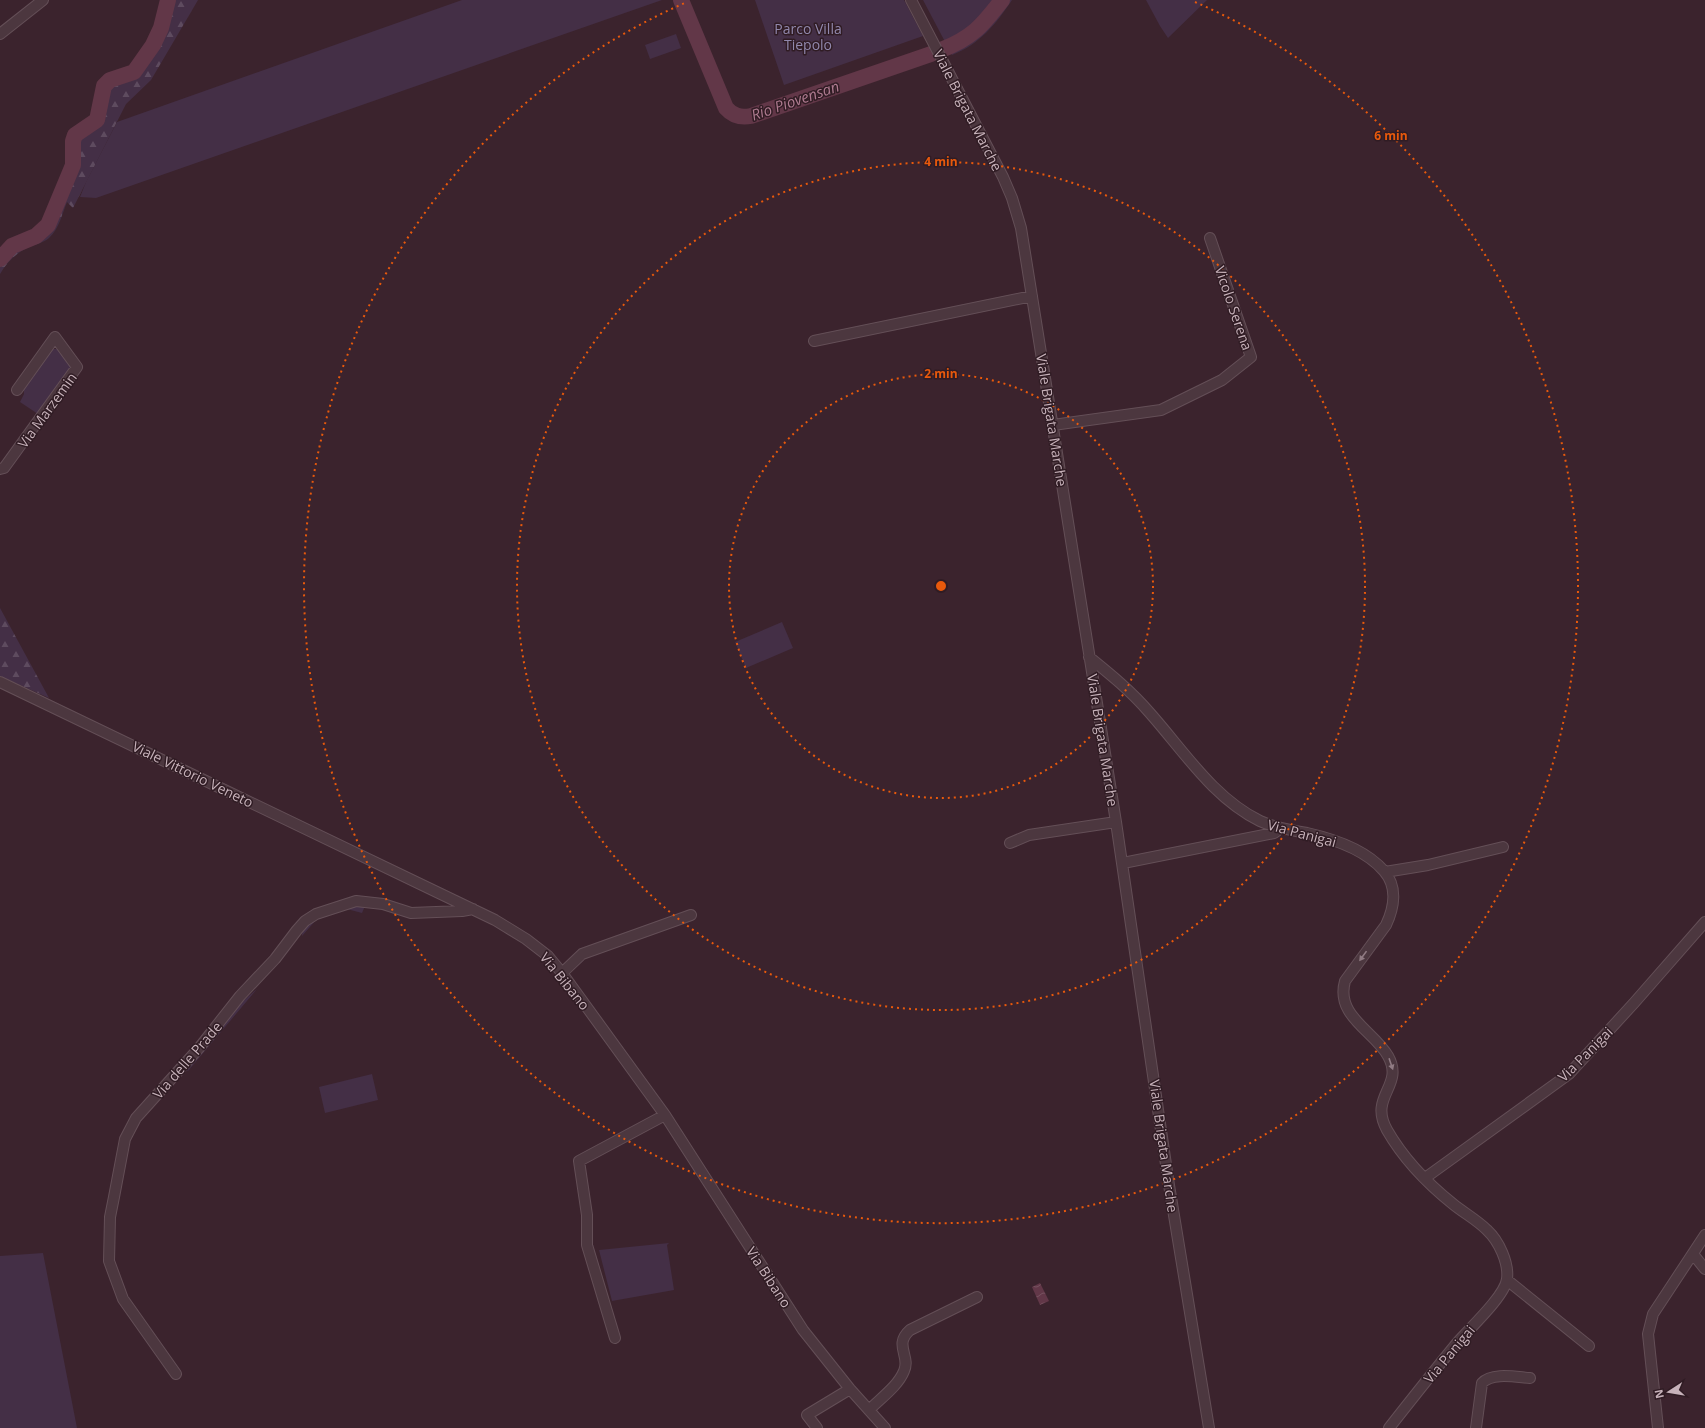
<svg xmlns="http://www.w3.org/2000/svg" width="1705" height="1428" font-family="'Open Sans',sans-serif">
	<defs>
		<pattern id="forest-firs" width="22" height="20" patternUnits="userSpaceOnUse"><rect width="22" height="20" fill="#442f46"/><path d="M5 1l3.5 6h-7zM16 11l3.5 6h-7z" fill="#5e4b5f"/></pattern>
		<pattern id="water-waves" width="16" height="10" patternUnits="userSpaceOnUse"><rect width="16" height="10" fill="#623748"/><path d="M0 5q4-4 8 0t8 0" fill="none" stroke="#775260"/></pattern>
	</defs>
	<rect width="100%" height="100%" fill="#3b232d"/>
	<path fill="#442f46" d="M462,0h200l-566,198 -16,-1 6,-15 31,-60z
		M755,0h149l19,36 -139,49z
		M923,0h89c-16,24 -32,44 -60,55z
		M1146,0h61l-39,38 -8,-12z
		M676,34l5,14 -31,11 -5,-14z
		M53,349h5l14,18 -34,47 -18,-12 4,-8v-9z
		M782,622l11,26 -47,20 -11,-26z
		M360,902l5,4 -3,7 -15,-4 -31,11 -14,16 1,-12z
		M257,989l-69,82 -3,-2 36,-49z
		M372,1074l6,26 -53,13 -6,-26z
		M669,1243l-2,2 7,45 -62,11 -13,-51z
		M43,1253l34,175h-77v-172z"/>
	<path fill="url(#forest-firs)" d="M161,0h37l-47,80 -25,24 -53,104 -6,-6c-5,12 -8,27 -18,36 -6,5 -13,6 -20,9 -13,6 -22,15 -29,27v-25l9,-9 23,-10 11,-8 24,-56v-25l2,-9 8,-7 15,-7c3,-7 3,-15 4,-22 0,-21 17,-24 34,-29l18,-25 7,-15z
		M0,608l49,90 -49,-22z"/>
	<path fill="url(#water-waves)" d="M1040,1283l9,18 -9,4 -8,-18z"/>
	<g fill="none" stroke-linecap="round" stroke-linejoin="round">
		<path stroke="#623748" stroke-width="16" d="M681,0l45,108c7,8 14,10 25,8l180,-62
			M941,50c31,-12 41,-24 61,-50
			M0,259l12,-13 24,-10 12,-11 25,-60v-24l2,-6 22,-15 7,-34 6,-6 24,-8 19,-27 8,-17 7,-28"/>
		<defs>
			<path id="minor" d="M911,0l92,177 9,21 9,30 95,594 53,363 40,243
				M0,34l43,-34
				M814,341l218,-45
				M1053,425l108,-15 61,-30 29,-23 -41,-119
				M0,469l4,-1 73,-101 -22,-30 -38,53
				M1089,657c21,17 42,34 60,55 34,38 64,86 111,109 15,7 31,9 47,12 27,6 58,16 77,38 14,16 10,37 2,54l-41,56c-10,35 29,50 43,75 17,30 -20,40 -1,74 16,28 41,54 66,74 11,9 24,16 34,26 12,11 22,33 20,49 -2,17 -38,50 -50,64 -23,28 -46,57 -68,85
				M0,682l495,238 31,19 22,17 14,17 103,142 138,215 47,59 35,39
				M1010,843l19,-8 87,-13
				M1123,863l151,-30 3,-2
				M1385,872l43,-7 75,-18
				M562,973l20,-19 109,-39
				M1425,1178l144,-104 65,-71 71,-81
				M1693,1254l12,15
				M1507,1280l82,66
				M615,1338l-28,-93v-30l-8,-54 86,-46
				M176,1374l-53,-75 -14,-38 1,-44 4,-20 11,-58 11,-21 63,-70 41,-52 35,-37 22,-29 8,-9 11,-7 40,-13 27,3 28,9 51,-2 11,-2
				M869,1410c12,-12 29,-24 35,-39 7,-15 -11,-26 6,-41l67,-33
				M817,1428l-10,-13 43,-26
				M1476,1428l6,-45c10,-11 34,-6 48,-5
				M1658,1428l-10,-94 5,-20 52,-79"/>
		</defs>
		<use href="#minor" stroke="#644f57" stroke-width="12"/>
		<use href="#minor" stroke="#4c373f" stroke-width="10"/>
	</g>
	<defs><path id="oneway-solid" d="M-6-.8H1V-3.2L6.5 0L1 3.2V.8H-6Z"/></defs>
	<g fill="#907b83">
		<use href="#oneway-solid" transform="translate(1363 956) rotate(126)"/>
		<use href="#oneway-solid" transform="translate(1391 1064) rotate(71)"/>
	</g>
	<g fill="none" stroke="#e8590c" stroke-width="2" stroke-dasharray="2 4">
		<circle cx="941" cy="586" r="212"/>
		<circle cx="941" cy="586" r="424"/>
		<path d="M1195 2A637 637 0 1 1 687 2"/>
	</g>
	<g text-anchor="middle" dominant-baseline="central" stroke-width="3" stroke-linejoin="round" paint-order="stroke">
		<g font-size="14" fill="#9188ad" stroke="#301c24">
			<text x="808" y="28">Parco Villa<tspan x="808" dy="16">Tiepolo</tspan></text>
		</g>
		<g font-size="14" fill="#c7b2ba" stroke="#301c24">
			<text transform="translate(968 110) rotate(63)">Viale Brigata Marche</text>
			<text transform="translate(1234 308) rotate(71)">Vicolo Serena</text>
			<text transform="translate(47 410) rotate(-54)">Via Marzemin</text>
			<text transform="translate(1052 420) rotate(81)">Viale Brigata Marche</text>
			<text transform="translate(1103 740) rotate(81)">Viale Brigata Marche</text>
			<text transform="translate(193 774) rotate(26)">Viale Vittorio Veneto</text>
			<text transform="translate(1302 833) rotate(15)">Via Panigai</text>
			<text transform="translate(565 981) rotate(51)">Via Bibano</text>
			<text transform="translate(1585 1054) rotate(-45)">Via Panigai</text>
			<text transform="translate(187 1060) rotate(-49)">Via delle Prade</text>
			<text transform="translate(1164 1146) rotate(82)">Viale Brigata Marche</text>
			<text transform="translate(769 1277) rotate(57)">Via Bibano</text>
			<text transform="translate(1449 1354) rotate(-50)">Via Panigai</text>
		</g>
		<g font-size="15" font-style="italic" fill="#af7b90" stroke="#301c24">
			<text transform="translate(795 100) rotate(-19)">Rio Piovensan</text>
		</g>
	</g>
	<circle cx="941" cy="586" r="6" fill="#e8590c" stroke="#301c24" stroke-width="2"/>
	<g font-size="12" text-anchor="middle" font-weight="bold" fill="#e8590c" stroke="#301c24" stroke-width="3" stroke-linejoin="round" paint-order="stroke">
		<text x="1391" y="140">6 min</text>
		<text x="941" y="166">4 min</text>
		<text x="941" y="378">2 min</text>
	</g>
	<g transform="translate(1669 1392) rotate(258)" stroke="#301c24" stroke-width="3" paint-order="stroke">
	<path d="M0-3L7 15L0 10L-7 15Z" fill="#c7b2ba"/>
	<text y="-6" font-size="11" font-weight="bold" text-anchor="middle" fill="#c7b2ba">N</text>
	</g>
</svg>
